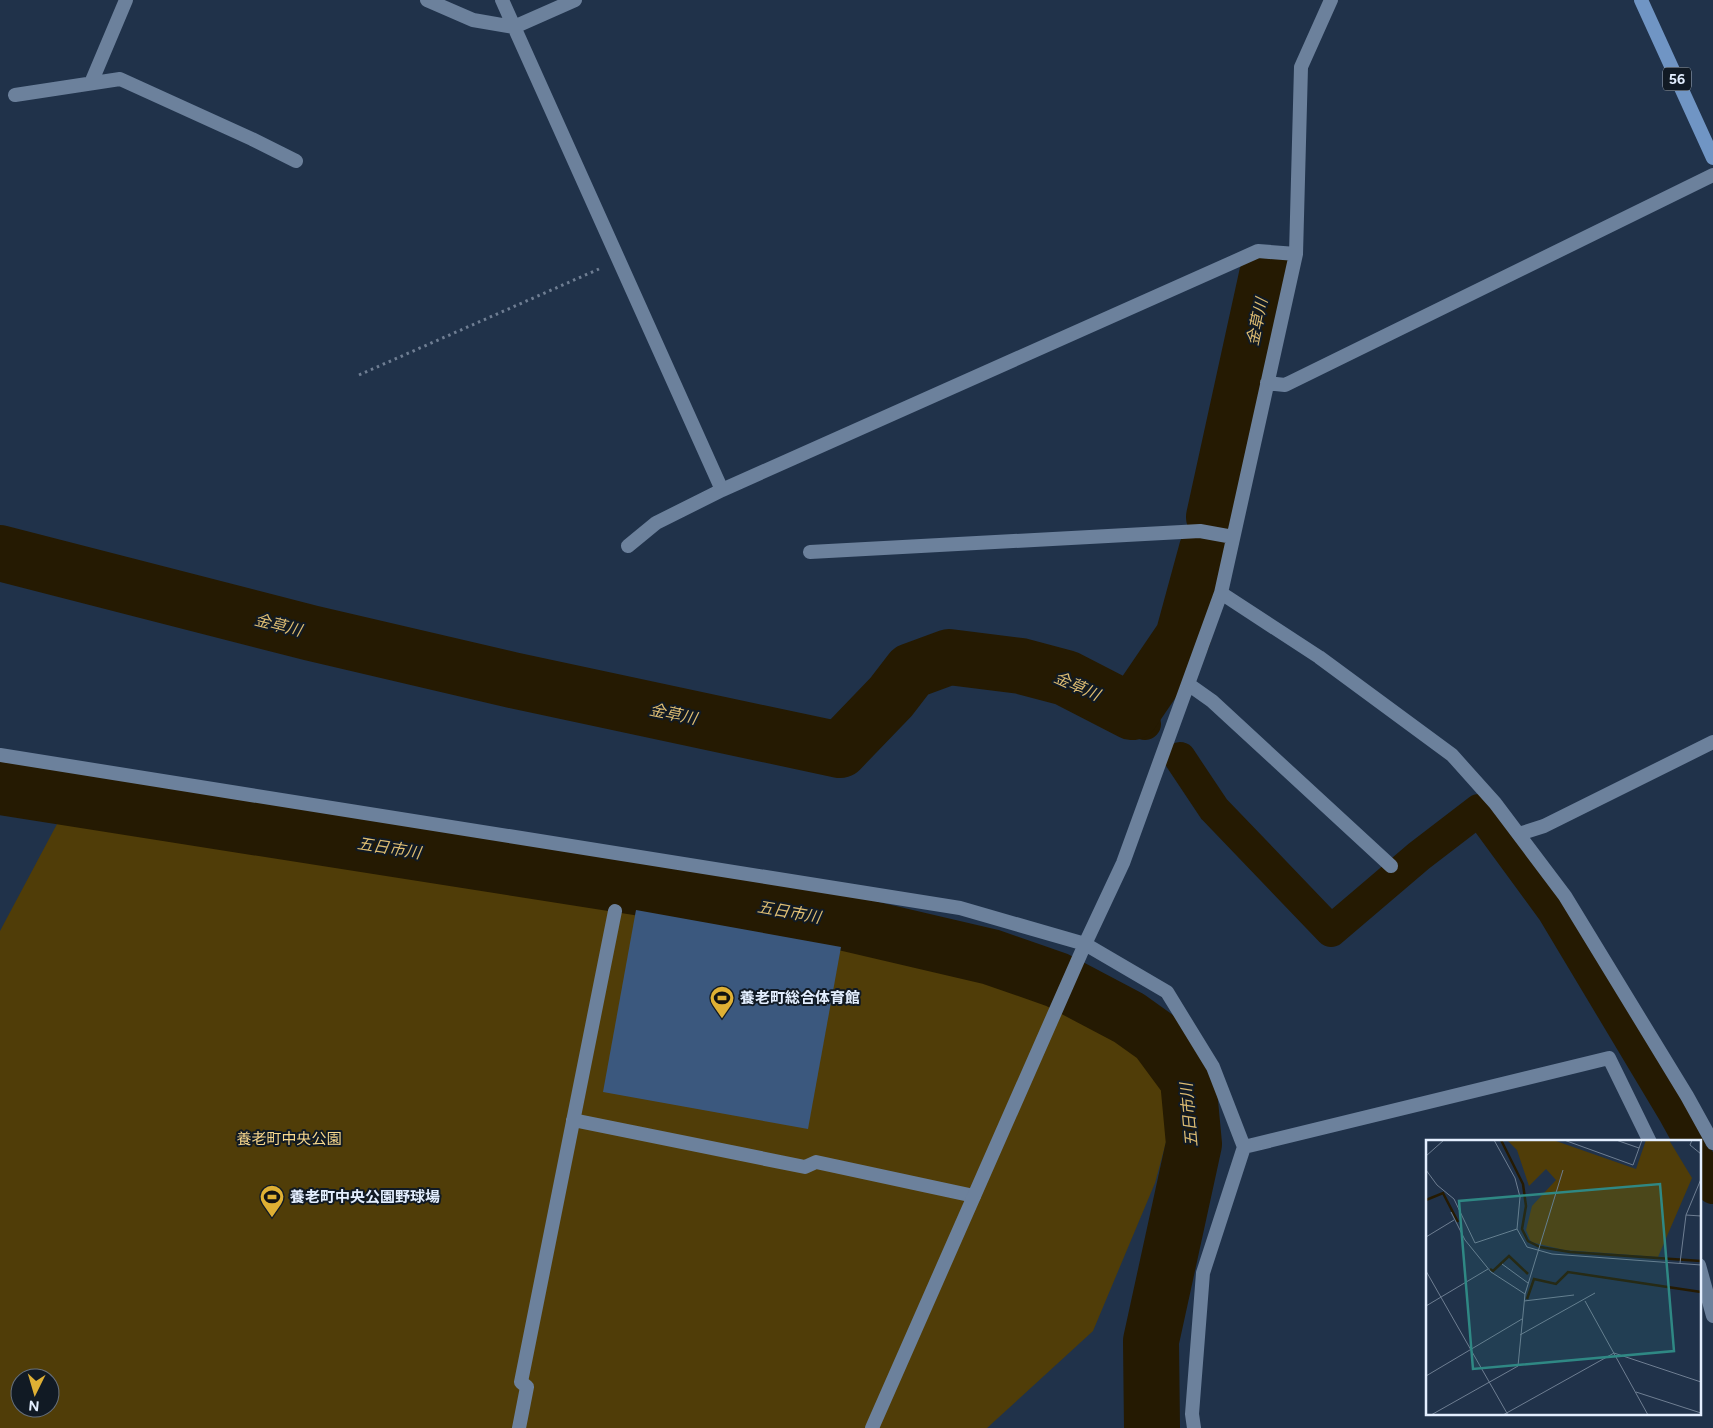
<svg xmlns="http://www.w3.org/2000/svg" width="1713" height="1428" font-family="Figtree,'Noto Sans JP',sans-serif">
	<rect width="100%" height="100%" fill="#20324a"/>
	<path fill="#503d08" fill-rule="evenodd" d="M65,809l791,129 175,46 97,46 34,42 6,63 -13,48 -62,148 -106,97h-987v-497zM20,1378h30v30h-30z"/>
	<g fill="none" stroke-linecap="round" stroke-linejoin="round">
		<path stroke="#251a02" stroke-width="32" d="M1132,712l13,12
			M1180,758l34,51 117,122 88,-75 60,-46 74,101 121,202 16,29
			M1699,1160l14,28"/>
		<path stroke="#251a02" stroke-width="56" d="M1214,517l53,-242
			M0,553l311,80 201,47 328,70 51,-53 20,-26 38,-14 72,9 45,12 66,34 51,-75 24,-88
			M0,787l807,127 184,43 66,23 72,38 28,20 31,42 6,64 -43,197 1,87"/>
	</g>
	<path fill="#3b587e" d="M636,910l205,37 -33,182 -205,-37z"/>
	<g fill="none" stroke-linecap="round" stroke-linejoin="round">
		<path stroke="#6f7e93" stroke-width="3" stroke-dasharray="2.5 4" stroke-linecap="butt" d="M359,375l240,-106"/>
		<path stroke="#6c819c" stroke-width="14" d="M91,83l35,-83
			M15,95l105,-16 132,60 44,22
			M573,1120l232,47 11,-5 158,34
			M519,1428l8,-41 -6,-5 94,-471"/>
		<path stroke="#6c819c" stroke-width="14" d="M427,0l46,20 41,7 61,-27
			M502,0l220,490
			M1267,383l18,2 428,-210
			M628,546l28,-23 66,-33 536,-239 38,3
			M810,552l390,-21 33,6
			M1221,593l98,64 133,98 43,48 70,93 122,200 26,47
			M1188,684l24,17 179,165
			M0,755l960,153 125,36 82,48 46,75 31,80 -41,126 -11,141 2,14
			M1519,834l25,-8 169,-84
			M1244,1147l365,-89 41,84
			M1699,1265l14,51
			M872,1428l213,-484 38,-81 98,-270 75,-339 5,-187 30,-67"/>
		<path stroke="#7095c4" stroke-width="14" d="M1641,0l72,158"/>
	</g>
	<defs>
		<symbol id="stadium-pin" viewBox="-11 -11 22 30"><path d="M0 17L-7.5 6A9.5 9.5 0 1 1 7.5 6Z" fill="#dfb034" stroke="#111a24"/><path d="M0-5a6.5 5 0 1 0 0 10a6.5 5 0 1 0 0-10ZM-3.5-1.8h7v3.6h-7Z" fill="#111"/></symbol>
	</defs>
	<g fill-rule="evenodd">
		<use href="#stadium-pin" x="708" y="984" width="28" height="38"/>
		<use href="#stadium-pin" x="258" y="1183" width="28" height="38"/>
	</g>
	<g text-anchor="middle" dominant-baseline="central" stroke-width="4" stroke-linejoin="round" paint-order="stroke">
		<rect fill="#111a24" stroke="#a5afbd" stroke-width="1" x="1663" y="67.5" width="28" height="23" rx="4"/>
		<g font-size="14" font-weight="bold" fill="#e4efff">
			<text x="1677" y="79">56</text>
		</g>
		<g font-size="15" font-weight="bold" fill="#e4efff" stroke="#111a24" text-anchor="start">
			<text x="740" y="998">養老町総合体育館</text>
			<text x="290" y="1197">養老町中央公園野球場</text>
		</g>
		<g font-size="15" fill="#fad98d" stroke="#111a24">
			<text x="289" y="1139">養老町中央公園</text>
		</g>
		<g font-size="16" font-style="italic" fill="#debd72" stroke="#111a24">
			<text transform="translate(1257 322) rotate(-78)">金草川</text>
			<text transform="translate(278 625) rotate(14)">金草川</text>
			<text transform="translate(1077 686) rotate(24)">金草川</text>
			<text transform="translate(673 714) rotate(12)">金草川</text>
			<text transform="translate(389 848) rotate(9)">五日市川</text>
			<text transform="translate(789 912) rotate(10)">五日市川</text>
			<text transform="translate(1189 1115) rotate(-95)">五日市川</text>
		</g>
	</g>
	<g transform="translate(1426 1140)">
		<rect width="275" height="275" fill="#20324a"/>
		<path d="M81,0h46l83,29 10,-29h23l23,38 -34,79 -94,-7 -33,-8 -5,-12 6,-24 24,-26 -10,-11 -17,17 -12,-36z" fill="#503d08"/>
		<path fill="none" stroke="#251a02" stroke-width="2.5" d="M75,0l22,44 3,22 -4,23 6,12 12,6 30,5 131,9M0,60l17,-7 15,29M64,129l3,2 16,-15 19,18M101,159l7,-20 22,5 12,-12 133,20"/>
		<path fill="none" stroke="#6e7e92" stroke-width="1" d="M68,0l21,38 5,19 -3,32 10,18 25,7 149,11M138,0l69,25 9,-25M190,0l23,8M266,0l-2,5 11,9M0,16l18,-16M0,30l11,15 17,14 21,44 42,-14M25,72l14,28 26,32 34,22M260,75l15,1M0,97l28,-17M254,123l6,-48 15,-36M76,124l26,19M0,131l82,144M98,161l50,-6M159,161l63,114M0,166l62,-37M94,195l75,-42M0,236l96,-57M210,252l65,21M5,275l87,-49 7,-72 38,-124M77,275l111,-62 87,29"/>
		<path fill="#2f8884" fill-opacity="0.15" stroke="#2f8884" stroke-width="2.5" d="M234,44l14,167 -201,18 -14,-168z"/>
		<rect width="275" height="275" fill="none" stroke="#e4efff" stroke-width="2.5"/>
	</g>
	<g transform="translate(35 1393) rotate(185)"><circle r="24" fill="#111a24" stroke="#656f7c"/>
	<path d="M0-4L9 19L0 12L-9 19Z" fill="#dfb034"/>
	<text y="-8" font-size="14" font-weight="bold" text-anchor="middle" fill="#e4efff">N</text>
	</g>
</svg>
